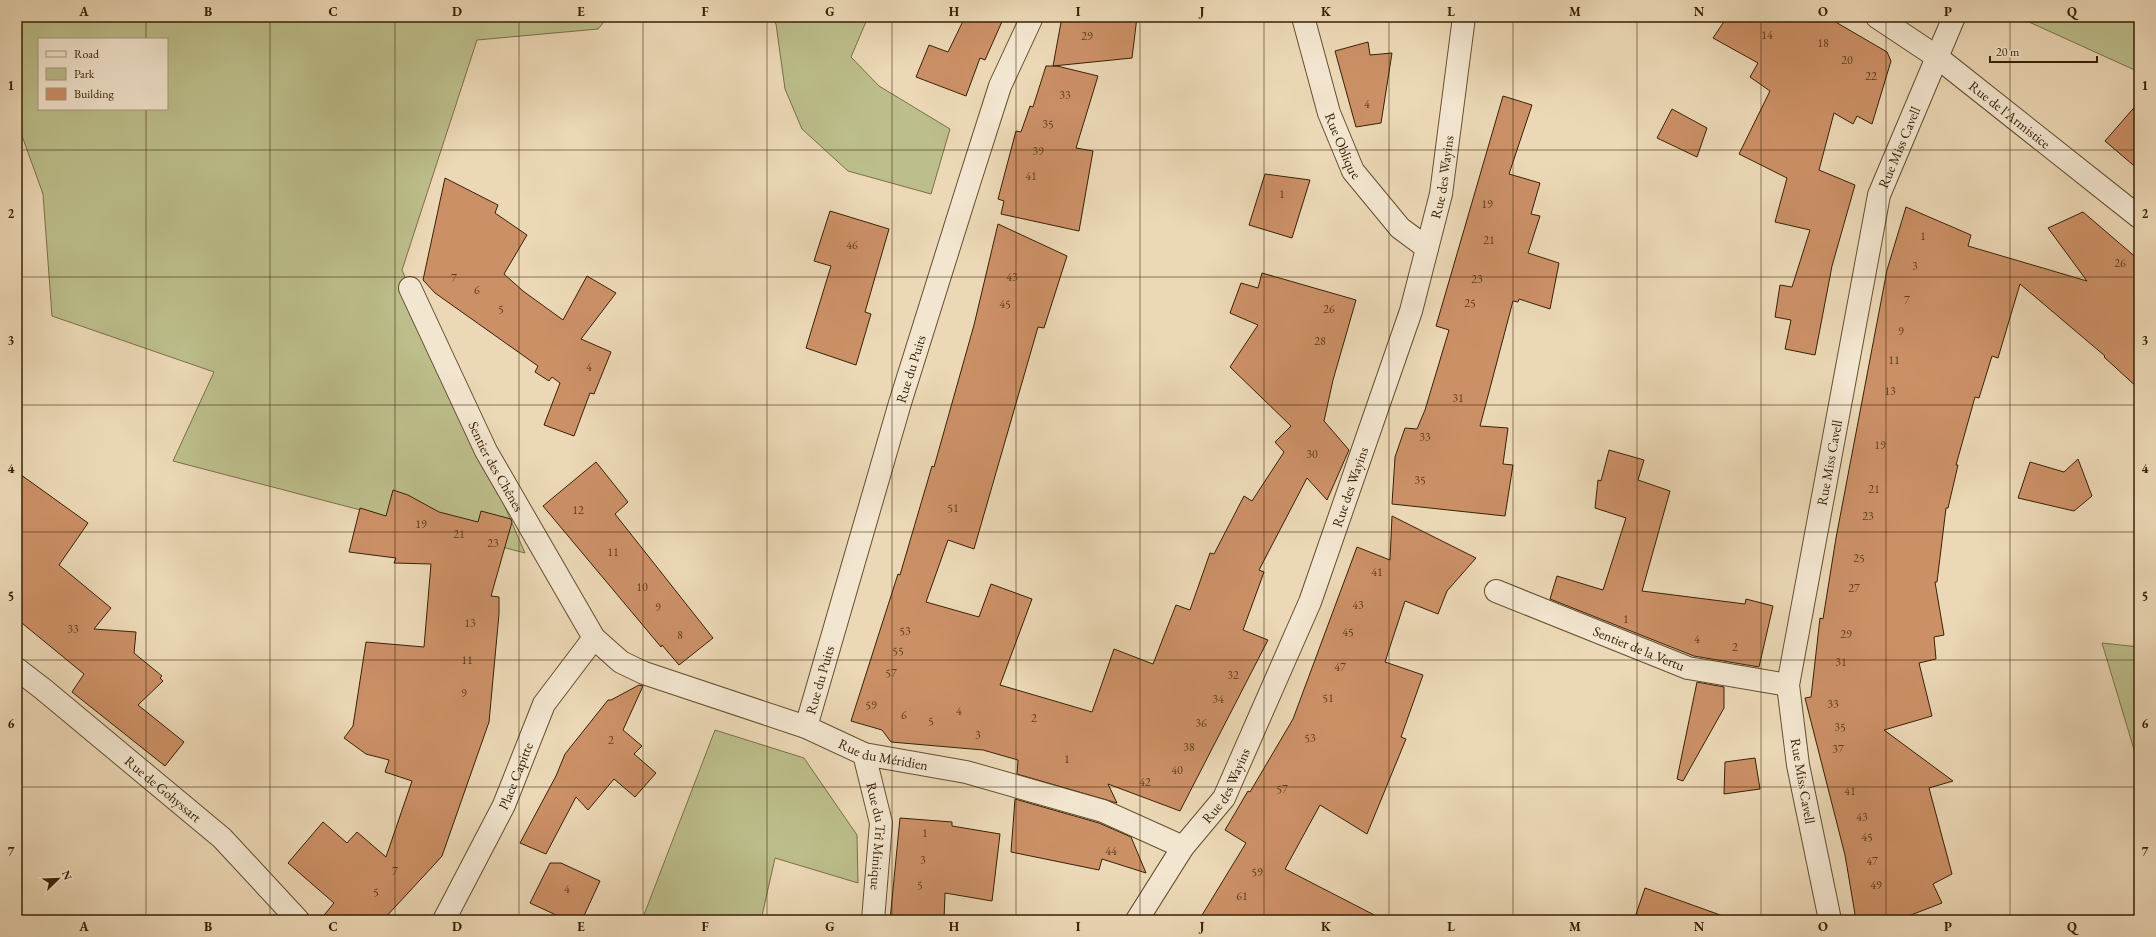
<svg xmlns="http://www.w3.org/2000/svg" width="2156" height="937" font-family="'EB Garamond',serif">
	<rect width="100%" height="100%" fill="#ecd8b6"/>
	<filter id="stains"><feTurbulence type="fractalNoise" baseFrequency=".005" numOctaves="4"/><feColorMatrix values="0 0 0 0 .2 0 0 0 0 .09 0 0 0 0 .02 0 0 0 .5 -.17"/></filter>
	<radialGradient id="worn" r=".72"><stop offset=".6" stop-color="#630" stop-opacity="0"/><stop offset="1" stop-color="#630" stop-opacity=".3"/></radialGradient>
	<path fill="#bcbe8b" stroke="#7a7048" fill-rule="evenodd" d="M17,17h591l-10,12 -121,11 -75,230 123,283 -352,-92 41,-89 -162,-56 -9,-122 -26,-72zM39,39h128v70h-128z
		M769,17h99l-17,40 28,29 71,43 -19,65 -83,-23 -46,-42 -17,-40 -9,-65z
		M2018,17h121v55z
		M2102,643l37,4v119z
		M715,730l89,28 53,77 1,48 -83,-25 -14,62h-119z"/>
	<path fill="#cc9067" stroke="#382104" d="M965,17h39l-19,43 -5,-2 -14,38 -50,-19 13,-32 19,7z
		M1062,17h75l-5,41 -79,8z
		M1727,17h100l60,35 4,9 -19,63 -15,-8 -4,8 -19,-11 -15,57 36,15 -23,81 -17,89 -30,-6 6,-29 -16,-3 5,-32 12,2 18,-57 -35,-8 12,-44 -48,-24 31,-63 -20,-14 8,-14 -45,-25z
		M1368,42l2,13 22,-2 -11,70 -25,4 -21,-76z
		M1046,66h11l41,10 -22,72 17,3 -14,80 -78,-17 3,-13 -6,-2 18,-68 5,1 9,-26 3,1z
		M1503,96l29,9 -23,69 31,9 -9,31 9,2 -12,37 31,10 -9,46 -31,-10 -1,3 -5,-1 -33,125 28,2 -5,36 10,1 -8,51 -113,-12 3,-47 10,-29 12,1 8,-19 24,-80 -13,-4z
		M2139,102v68l-34,-29z
		M1672,109l35,19 -10,29 -40,-19z
		M1265,174l45,6 -18,58 -43,-13z
		M445,178l53,27 -3,8 32,22 -23,39 19,17 40,29 24,-44 29,17 -35,46 30,13 -17,42 -4,-1 -16,43 -30,-11 16,-42 -8,-6 -3,4 -14,-9 3,-6 -103,-73 -12,-13z
		M1906,207l65,28 -3,11 119,35 -39,-53 35,-16 56,48v129l-35,-32 1,-1 -85,-72 -22,74 -6,-2 -13,42 -4,-1 -19,68h2l-10,43h-2l-9,74h-2l9,53 -10,2 2,22 -17,4 13,53 -48,14 69,51 -24,7 23,86 -19,10 9,19 -44,17h-42l-11,-65 -40,-157 6,-1 9,-79 3,1 13,-81 51,-268z
		M830,211l59,18 -24,83 6,2 -15,51 -50,-17 25,-82 -17,-5z
		M998,224l69,32 -23,72 -6,-1 -64,222 -26,-9 -22,62 53,15 12,-33 41,15 -32,86 92,27 22,-63 39,15 23,-59 14,5 20,-57 4,1 30,-58 8,5 32,-49 -9,-10 16,-16 -61,-59 28,-42 -28,-12 11,-30 17,5 4,-15 94,27 -23,80 -9,41 25,29 -22,50 -20,-22 -48,92 5,2 -21,58 25,10 -88,171 -72,-27 9,19 -100,-29 1,-14 -35,-10 -92,-8 -9,-12 -31,-9 47,-147 2,1 32,-109 2,1 40,-142z
		M1609,450l35,10 -6,20 32,11 -28,100 103,13 1,-5 27,7 -14,61 -65,-11 -144,-57 7,-23 46,14 23,-72 -31,-10 3,-28 3,1z
		M2078,459l14,37 -18,15 -56,-13 12,-36 34,10z
		M596,462l32,40 -13,12 98,124 -34,27 -17,-20 -1,2 -118,-141z
		M17,472l71,51 -29,42 52,43 -17,21 42,3 -2,21 28,23 -2,2 3,3 -25,24 46,37 -19,24 -93,-74 12,-18 -67,-55z
		M393,490l15,5 31,17 39,10 3,-11 30,8 1,3 -21,74 8,1v17l-10,108 -47,134 -9,10 -50,54h-63l14,-17 -46,-40 35,-41 24,21 10,-11 29,25 26,-76 -27,-9 4,-12 -23,-6 -22,-16 9,-12 13,-84 58,5 7,-83 -37,-1 2,-5 -47,-6 11,-44 26,8z
		M1392,516l84,42 -29,33 -9,23 -33,-13 -20,61 38,13 -22,62 5,2 -39,95 -47,-29 -35,64 99,51h-185l47,-77 -21,-13 23,-39 2,1 43,-73 64,-172 33,13z
		M1697,682l27,5v21l-41,73 -6,-2z
		M639,685l4,1 -20,44 19,16 -8,8 22,19 -21,24 -21,-18 -26,31 -12,-13 -30,57 -26,-11 36,-67 9,-22 43,-54h3z
		M1755,758l5,31 -36,5 1,-32z
		M1015,799l84,24 32,14 15,36 -44,-14 -3,11 -88,-18z
		M900,818l52,4v4l48,8 -8,67 -47,-8 -1,27h-54z
		M550,863h11l39,18 -18,39h-15l-37,-17z
		M1645,888l78,28v4h-89z"/>
	<g fill="none" stroke-linecap="round" stroke-linejoin="round">
		<defs>
			<g id="minor">
				<path id="s1" d="M1303,17l26,96 24,58 47,57 27,20"/>
				<path id="s2" d="M1877,17l60,40 202,160"/>
				<path id="s3" d="M410,288l76,163 108,187 27,24 23,11 162,54 58,27 102,18 137,39 80,36"/>
				<path id="s4" d="M1496,591l192,77 100,17"/>
				<path id="s5" d="M17,669l26,20 179,149 76,82"/>
				<path id="s6" d="M806,727l94,-324 69,-220 31,-97 32,-69"/>
				<path id="s7" d="M864,754l17,69 -8,97"/>
				<path id="s8" d="M444,920l60,-115 40,-101 50,-66"/>
				<path id="s9" d="M1137,920l46,-73 41,-49 86,-196 101,-291 30,-117 23,-177"/>
				<path id="s10" d="M1830,920l-32,-155 -10,-80 91,-490 75,-178"/>
			</g>
		</defs>
		<use href="#minor" stroke="#654f30" stroke-width="24"/>
		<use href="#minor" stroke="#f3e6d0" stroke-width="22"/>
	</g>
	<path fill="none" stroke="#382104" stroke-width="1" stroke-opacity="0.55" d="M146,17v22M270,17v903M395,17v903M519,17v903M643,17v903M767,17v903M892,17v903M1016,17v903M1140,17v903M1264,17v903M1389,17v903M1513,17v903M1637,17v903M1761,17v903M1886,17v903M2010,17v903M146,109v811M17,150h2122M17,277h2122M17,405h2122M17,532h2122M17,660h2122M17,787h2122"/>
	<g text-anchor="middle" dominant-baseline="central" stroke-width="3" stroke-linejoin="round" paint-order="stroke">
		<g font-size="12" fill="#5d3d1d">
			<text x="1767" y="35">14</text>
			<text x="1087" y="36">29</text>
			<text x="1823" y="43">18</text>
			<text x="1847" y="60">20</text>
			<text x="1871" y="76">22</text>
			<text x="1065" y="95">33</text>
			<text x="1367" y="104">4</text>
			<text x="1048" y="124">35</text>
			<text x="1038" y="151">39</text>
			<text x="1031" y="176">41</text>
			<text x="1282" y="194">1</text>
			<text x="1487" y="204">19</text>
			<text x="1923" y="236">1</text>
			<text x="1489" y="240">21</text>
			<text x="852" y="245">46</text>
			<text x="2120" y="263">26</text>
			<text x="1915" y="266">3</text>
			<text x="1012" y="277">43</text>
			<text x="454" y="278">7</text>
			<text x="1477" y="279">23</text>
			<text x="477" y="290">6</text>
			<text x="1907" y="300">7</text>
			<text x="1470" y="303">25</text>
			<text x="1005" y="304">45</text>
			<text x="501" y="309">5</text>
			<text x="1329" y="309">26</text>
			<text x="1901" y="331">9</text>
			<text x="1320" y="341">28</text>
			<text x="1894" y="360">11</text>
			<text x="589" y="367">4</text>
			<text x="1890" y="391">13</text>
			<text x="1458" y="398">31</text>
			<text x="1425" y="437">33</text>
			<text x="1880" y="445">19</text>
			<text x="1312" y="454">30</text>
			<text x="1420" y="480">35</text>
			<text x="1874" y="489">21</text>
			<text x="953" y="508">51</text>
			<text x="578" y="510">12</text>
			<text x="1868" y="516">23</text>
			<text x="421" y="524">19</text>
			<text x="459" y="534">21</text>
			<text x="493" y="543">23</text>
			<text x="613" y="552">11</text>
			<text x="1859" y="558">25</text>
			<text x="1377" y="572">41</text>
			<text x="642" y="587">10</text>
			<text x="1854" y="588">27</text>
			<text x="1358" y="605">43</text>
			<text x="658" y="607">9</text>
			<text x="1626" y="619">1</text>
			<text x="470" y="623">13</text>
			<text x="73" y="629">33</text>
			<text x="905" y="631">53</text>
			<text x="1348" y="632">45</text>
			<text x="1846" y="634">29</text>
			<text x="680" y="635">8</text>
			<text x="1697" y="639">4</text>
			<text x="1735" y="647">2</text>
			<text x="898" y="651">55</text>
			<text x="467" y="660">11</text>
			<text x="1841" y="662">31</text>
			<text x="1340" y="667">47</text>
			<text x="891" y="673">57</text>
			<text x="1233" y="675">32</text>
			<text x="464" y="693">9</text>
			<text x="1328" y="698">51</text>
			<text x="1218" y="699">34</text>
			<text x="1833" y="704">33</text>
			<text x="871" y="705">59</text>
			<text x="959" y="711">4</text>
			<text x="904" y="715">6</text>
			<text x="1034" y="718">2</text>
			<text x="931" y="721">5</text>
			<text x="1201" y="723">36</text>
			<text x="1840" y="727">35</text>
			<text x="978" y="735">3</text>
			<text x="1310" y="738">53</text>
			<text x="611" y="740">2</text>
			<text x="1189" y="747">38</text>
			<text x="1838" y="749">37</text>
			<text x="1067" y="759">1</text>
			<text x="1177" y="770">40</text>
			<text x="1145" y="782">42</text>
			<text x="1282" y="789">57</text>
			<text x="1850" y="791">41</text>
			<text x="1862" y="817">43</text>
			<text x="925" y="833">1</text>
			<text x="1867" y="837">45</text>
			<text x="1111" y="851">44</text>
			<text x="923" y="860">3</text>
			<text x="1872" y="861">47</text>
			<text x="395" y="871">7</text>
			<text x="1257" y="872">59</text>
			<text x="920" y="885">5</text>
			<text x="1876" y="885">49</text>
			<text x="567" y="889">4</text>
			<text x="376" y="892">5</text>
			<text x="1242" y="896">61</text>
		</g>
		<g font-size="14" fill="#382104" stroke="#f3e6d0">
			<text stroke="none"><textPath href="#s2" startOffset="165">Rue de l'Armistice</textPath></text>
			<text stroke="none"><textPath href="#s1" startOffset="135">Rue Oblique</textPath></text>
			<text stroke="none"><textPath href="#s10" startOffset="789">Rue Miss Cavell</textPath></text>
			<text stroke="none"><textPath href="#s9" startOffset="810">Rue des Wayins</textPath></text>
			<text stroke="none"><textPath href="#s6" startOffset="373">Rue du Puits</textPath></text>
			<text stroke="none"><textPath href="#s10" startOffset="465">Rue Miss Cavell</textPath></text>
			<text stroke="none"><textPath href="#s3" startOffset="198">Sentier des Chênes</textPath></text>
			<text stroke="none"><textPath href="#s9" startOffset="486">Rue des Wayins</textPath></text>
			<text stroke="none"><textPath href="#s4" startOffset="154">Sentier de la Vertu</textPath></text>
			<text stroke="none"><textPath href="#s6" startOffset="49">Rue du Puits</textPath></text>
			<text stroke="none"><textPath href="#s3" startOffset="711">Rue du Méridien</textPath></text>
			<text stroke="none"><textPath href="#s8" startOffset="161">Place Capitte</textPath></text>
			<text transform="translate(1803 781) rotate(80)">Rue Miss Cavell</text>
			<text stroke="none"><textPath href="#s9" startOffset="162">Rue des Wayins</textPath></text>
			<text stroke="none"><textPath href="#s5" startOffset="189">Rue de Gohyssart</textPath></text>
			<text stroke="none"><textPath href="#s7" startOffset="84">Rue du Trî Minique</textPath></text>
		</g>
	</g>
	<rect width="2156" height="937" fill="none" stroke="#ecd8b6" stroke-width="44"/>
	<rect x="38" y="38" width="130" height="72" fill="#f3e6d0" stroke="#a8977e"/>
	<rect x="46" y="51" width="20" height="6" fill="#f3e6d0" stroke="#a8977e"/>
	<text x="74" y="58" font-size="12" fill="#382104">Road</text>
	<rect x="46" y="68" width="20" height="12" fill="#bcbe8b" stroke="#a8977e"/>
	<text x="74" y="78" font-size="12" fill="#382104">Park</text>
	<rect x="46" y="88" width="20" height="12" fill="#cc9067" stroke="#a8977e"/>
	<text x="74" y="98" font-size="12" fill="#382104">Building</text>
	<g transform="translate(58 879) rotate(67)" stroke="#f3e6d0" stroke-width="3" paint-order="stroke">
	<path d="M0-3L7 15L0 10L-7 15Z" fill="#382104"/>
	<text y="-6" font-size="11" font-weight="bold" text-anchor="middle" fill="#382104">N</text>
	</g>
	<path d="M1990 56v6h107v-6" fill="none" stroke="#382104" stroke-width="2"/>
	<text x="1996" y="56" font-size="12" fill="#382104" stroke="#f3e6d0" stroke-width="3" paint-order="stroke">20 m</text>
	<rect x="22" y="22" width="2112" height="893" fill="none" stroke="#382104" stroke-width="1.5"/>
	<g font-size="13" text-anchor="middle" font-weight="bold" fill="#382104">
		<text x="84" y="16">A</text>
		<text x="208" y="16">B</text>
		<text x="333" y="16">C</text>
		<text x="457" y="16">D</text>
		<text x="581" y="16">E</text>
		<text x="705" y="16">F</text>
		<text x="830" y="16">G</text>
		<text x="954" y="16">H</text>
		<text x="1078" y="16">I</text>
		<text x="1202" y="16">J</text>
		<text x="1326" y="16">K</text>
		<text x="1451" y="16">L</text>
		<text x="1575" y="16">M</text>
		<text x="1699" y="16">N</text>
		<text x="1823" y="16">O</text>
		<text x="1948" y="16">P</text>
		<text x="2072" y="16">Q</text>
		<text x="11" y="90">1</text>
		<text x="2145" y="90">1</text>
		<text x="11" y="218">2</text>
		<text x="2145" y="218">2</text>
		<text x="11" y="345">3</text>
		<text x="2145" y="345">3</text>
		<text x="11" y="473">4</text>
		<text x="2145" y="473">4</text>
		<text x="11" y="601">5</text>
		<text x="2145" y="601">5</text>
		<text x="11" y="728">6</text>
		<text x="2145" y="728">6</text>
		<text x="11" y="856">7</text>
		<text x="2145" y="856">7</text>
		<text x="84" y="931">A</text>
		<text x="208" y="931">B</text>
		<text x="333" y="931">C</text>
		<text x="457" y="931">D</text>
		<text x="581" y="931">E</text>
		<text x="705" y="931">F</text>
		<text x="830" y="931">G</text>
		<text x="954" y="931">H</text>
		<text x="1078" y="931">I</text>
		<text x="1202" y="931">J</text>
		<text x="1326" y="931">K</text>
		<text x="1451" y="931">L</text>
		<text x="1575" y="931">M</text>
		<text x="1699" y="931">N</text>
		<text x="1823" y="931">O</text>
		<text x="1948" y="931">P</text>
		<text x="2072" y="931">Q</text>
	</g>
	<rect width="100%" height="100%" filter="url(#stains)"/>
	<rect width="100%" height="100%" fill="url(#worn)"/>
</svg>
